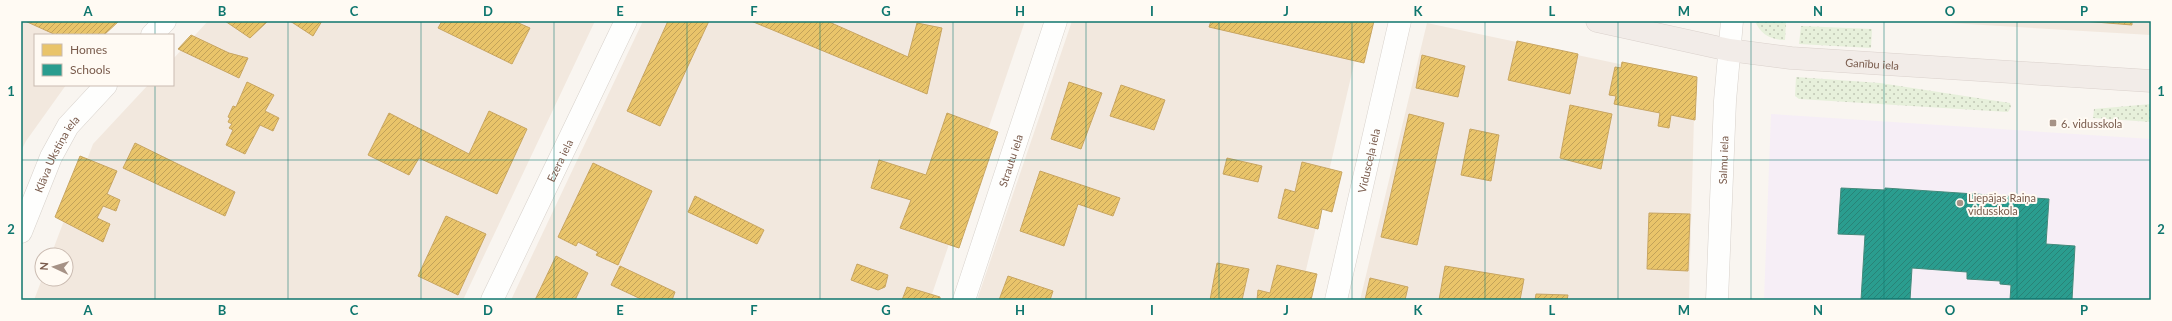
<svg xmlns="http://www.w3.org/2000/svg" width="2172" height="321" font-family="Lato,sans-serif">
	<defs>
		<pattern id="green-dots" width="8" height="8" patternUnits="userSpaceOnUse"><rect width="8" height="8" fill="#e7f0db"/><path d="M2 2h.1M6 6h.1" fill="none" stroke="#c0c6b4" stroke-width="1.8" stroke-linecap="round"/></pattern>
		<pattern id="homes-hatch" width="6" height="6" patternUnits="userSpaceOnUse"><rect width="6" height="6" fill="#e9c46a"/><path d="M-1 1l2-2M0 6l6-6M5 7l2-2" fill="none" stroke="#c2a259"/></pattern>
		<pattern id="schools-hatch" width="6" height="6" patternUnits="userSpaceOnUse"><rect width="6" height="6" fill="#2a9d8f"/><path d="M-1 1l2-2M0 6l6-6M5 7l2-2" fill="none" stroke="#298377"/></pattern>
	</defs>
	<rect width="100%" height="100%" fill="#f9f5f0"/>
	<path fill="#f2e8de" d="M21,21h91l-10,14h-67v50h31l-40,56 -5,10z
		M208,21h387l-132,279h-429l8,-21h24v-24h-15l42,-111 55,-59h25v-26z
		M643,21h382l-95,279h-419z
		M1072,21h292l-65,279h-322z
		M1916,21h235v14z
		M1427,23l268,57 -6,220h-329z"/>
	<path fill="#f6eef6" d="M1771,114l380,25v161h-387z"/>
	<path fill="url(#green-dots)" d="M1755,21h28l3,2 -1,17c-14,0 -25,-6 -30,-19z
		M1801,26l71,3 -1,19 -72,-4z
		M1796,77l84,6 130,20 1,4 -3,5 -209,-13 -4,-3z
		M2151,104v18l-58,-4 1,-9z"/>
	<path fill="url(#homes-hatch)" stroke="#c8a561" d="M25,21h94l-15,14h-48z
		M225,21h43l-18,17z
		M290,21h32l-9,15z
		M442,21h72l16,7 -18,36 -74,-36z
		M668,21h41l-49,105 -33,-15z
		M751,21h76l81,36 9,-34 25,5 -15,66z
		M1211,21h163l-10,42 -155,-36z
		M2083,21h49v4z
		M191,35l38,18 19,5 -9,20 -61,-29z
		M1517,41l61,13 -8,40 -62,-14z
		M1422,55l43,11 -7,31 -42,-9z
		M1622,62l75,15 -2,43 -24,-5 -2,13 -11,-2 2,-13 -46,-9 2,-8 -7,-1 6,-28 6,1z
		M247,82l27,13 -9,16 14,7 -6,13 -13,-6 -15,29 -19,-9 7,-15 -4,-2 3,-4 -4,-2 2,-4 -2,-1 5,-11 3,1z
		M1069,82l33,11 -21,56 -30,-10z
		M1121,85l44,15 -11,30 -44,-14z
		M1570,105l42,9 -11,55 -41,-11z
		M489,111l38,18 -30,65 -78,-36 -10,17 -41,-20 21,-42 80,41z
		M947,113l51,19 -39,116 -59,-20 11,-28 -40,-12 8,-28 47,15z
		M1409,114l35,9 -27,122 -36,-8z
		M1470,129l29,6 -8,46 -30,-6z
		M135,143l100,49 -10,24 -102,-48z
		M80,156l37,15 -10,23 13,6 -4,11 -13,-5 -6,12 13,6 -7,18 -48,-25z
		M1227,158l35,8 -4,16 -35,-8z
		M1302,162l40,10 -10,40 -10,-3 -4,20 -40,-11 7,-29 10,3z
		M593,163l59,28 -34,74 -22,-10 2,-3 -20,-10 -2,4 -18,-9z
		M1040,171l80,27 -7,18 -35,-12 -14,42 -44,-15z
		M695,196l69,34 -7,14 -69,-32z
		M1649,213l41,1 -2,57 -41,-2z
		M446,216l40,18 -28,61 -40,-19z
		M556,256l32,17 -13,27h-40z
		M1217,263l32,6 -7,31h-32z
		M857,264l31,11 -3,12 -7,3 -27,-10z
		M1277,265l40,9 -6,26h-54l1,-10 12,3z
		M620,266l55,26 -3,8h-29l-32,-15z
		M1445,266l79,13 -4,21h-81z
		M1008,276l45,15 -3,9h-51z
		M1370,278l38,9 -3,13h-40z
		M907,287l33,10v3h-38z
		M1536,294l32,1 -1,5h-32z"/>
	<path fill="url(#schools-hatch)" stroke="#428a7b" d="M1841,188l44,2v-2l164,11 -3,45 29,2 -3,54h-62l1,-15 -11,-1v-3l-33,-2v-7l-55,-4 -2,32h-49l4,-65 -27,-1z"/>
	<g fill="none" stroke-linecap="round" stroke-linejoin="round">
		<defs>
			<g id="minor">
				<path id="s1" d="M964,300l92,-279"/>
				<path id="s2" d="M1336,300l64,-279"/>
				<path id="s3" d="M1717,300l8,-199 7,-80"/>
			</g>
			<g id="tertiary">
				<path d="M152,35l13,-14"/>
				<path id="s4" d="M21,232l30,-75 17,-31 38,-41"/>
				<path id="s5" d="M492,300l134,-279"/>
			</g>
			<g id="trunk">
				<path id="s6" d="M1597,21l132,29 62,8 360,23"/>
			</g>
		</defs>
		<use href="#minor" stroke="#d7d1cb" stroke-width="23"/>
		<use href="#tertiary" stroke="#d7d1cb" stroke-width="23"/>
		<use href="#trunk" stroke="#dad1cc" stroke-width="23"/>
		<use href="#minor" stroke="#fefefd" stroke-width="22"/>
		<use href="#tertiary" stroke="#fefefd" stroke-width="22"/>
		<use href="#trunk" stroke="#f2ece8" stroke-width="22"/>
	</g>
	<path fill="none" stroke="#0f766e" stroke-width="1" stroke-opacity="0.55" d="M155,21v14M288,21v279M421,21v279M554,21v279M687,21v279M820,21v279M953,21v279M1086,21v279M1219,21v279M1352,21v279M1485,21v279M1618,21v279M1751,21v279M1884,21v279M2017,21v279M155,85v215M21,160h2130"/>
	<g fill="#a69286" stroke="#fffaf3" stroke-width="1.5">
		<rect x="2049" y="119" width="8" height="8" rx="2"/>
		<circle cx="1960" cy="203" r="4"/>
	</g>
	<g text-anchor="middle" dominant-baseline="central" stroke-width="4" stroke-linejoin="round" paint-order="stroke">
		<g font-size="11" fill="#7a5c4d" stroke="#fffaf3">
			<text stroke="none"><textPath href="#s6" startOffset="279">Ganību iela</textPath></text>
			<text stroke="none"><textPath href="#s4" startOffset="86">Klāva Ukstiņa iela</textPath></text>
			<text stroke="none"><textPath href="#s5" startOffset="155">Ezera iela</textPath></text>
			<text stroke="none"><textPath href="#s1" startOffset="147">Strautu iela</textPath></text>
			<text stroke="none"><textPath href="#s2" startOffset="143">Vidusceļa iela</textPath></text>
			<text stroke="none"><textPath href="#s3" startOffset="140">Salmu iela</textPath></text>
		</g>
		<g font-size="11" fill="#7a5c4d" stroke="#fffaf3" text-anchor="start">
			<text x="2061" y="123">6. vidusskola</text>
			<text x="1968" y="197">Liepājas Raiņa<tspan x="1968" dy="13">vidusskola</tspan></text>
		</g>
	</g>
	<rect width="2172" height="321" fill="none" stroke="#fffaf3" stroke-width="44"/>
	<rect x="34" y="34" width="140" height="52" fill="#fffaf3" stroke="#cabbb1"/>
	<rect x="42" y="44" width="20" height="12" fill="#e9c46a" stroke="#cabbb1"/>
	<text x="70" y="54" font-size="12" fill="#7a5c4d">Homes</text>
	<rect x="42" y="64" width="20" height="12" fill="#2a9d8f" stroke="#cabbb1"/>
	<text x="70" y="74" font-size="12" fill="#7a5c4d">Schools</text>
	<g transform="translate(54 267) rotate(274)"><circle r="19" fill="#fffaf3" stroke="#cabbb1"/>
	<path d="M0-3L7 15L0 10L-7 15Z" fill="#a69286"/>
	<text y="-6" font-size="11" font-weight="bold" text-anchor="middle" fill="#7a5c4d">N</text>
	</g>
	<rect x="22" y="22" width="2128" height="277" fill="none" stroke="#0f766e" stroke-width="1.5"/>
	<g font-size="13" text-anchor="middle" font-weight="bold" fill="#0f766e">
		<text x="88" y="16">A</text>
		<text x="222" y="16">B</text>
		<text x="354" y="16">C</text>
		<text x="488" y="16">D</text>
		<text x="620" y="16">E</text>
		<text x="754" y="16">F</text>
		<text x="886" y="16">G</text>
		<text x="1020" y="16">H</text>
		<text x="1152" y="16">I</text>
		<text x="1286" y="16">J</text>
		<text x="1418" y="16">K</text>
		<text x="1552" y="16">L</text>
		<text x="1684" y="16">M</text>
		<text x="1818" y="16">N</text>
		<text x="1950" y="16">O</text>
		<text x="2084" y="16">P</text>
		<text x="11" y="96">1</text>
		<text x="2161" y="96">1</text>
		<text x="11" y="234">2</text>
		<text x="2161" y="234">2</text>
		<text x="88" y="315">A</text>
		<text x="222" y="315">B</text>
		<text x="354" y="315">C</text>
		<text x="488" y="315">D</text>
		<text x="620" y="315">E</text>
		<text x="754" y="315">F</text>
		<text x="886" y="315">G</text>
		<text x="1020" y="315">H</text>
		<text x="1152" y="315">I</text>
		<text x="1286" y="315">J</text>
		<text x="1418" y="315">K</text>
		<text x="1552" y="315">L</text>
		<text x="1684" y="315">M</text>
		<text x="1818" y="315">N</text>
		<text x="1950" y="315">O</text>
		<text x="2084" y="315">P</text>
	</g>
</svg>
